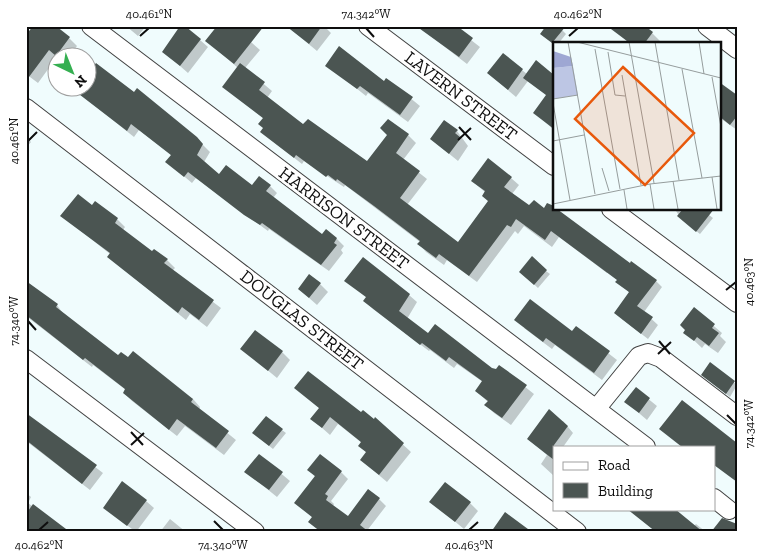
<svg xmlns="http://www.w3.org/2000/svg" width="763" height="558" font-family="'Zilla Slab',serif">
	<rect width="100%" height="100%" fill="#f0fcfd"/>
	<path fill="#0003" d="M126,26h20l-8,10z
		M233,26l27,24 -15,18 27,23 -5,7 36,28 64,37 41,-28 8,8 -13,17 24,19 -20,26 51,39 31,-42 -3,-9 -14,-12 39,-3 8,7 -7,9 17,13 15,2 9,-2 66,51 -12,15 -48,-36 -7,10 -28,-21 -6,8 -3,-3 -38,51 -30,-22 -3,5 -18,-13 -7,-8 1,-2 -75,-57 -1,2 -40,-26 -2,3 -41,-32 3,-4v-9l-40,-32 14,-19 -31,-27z
		M287,26h37l7,7 -14,18z
		M453,26l27,21 -13,17 -43,-33z
		M558,26l8,8 -8,10h-4l-9,-7z
		M618,33h34l8,8 -2,3h-28z
		M26,37l43,1 8,8 -9,12 -11,-1 -19,26 -12,-9z
		M200,40l8,7 -20,26 -24,-21z
		M503,55l24,19 25,2 -11,15 -13,-10 -12,16 -28,-24z
		M96,64l100,74 14,14 -6,10 15,14 33,11 18,-1 7,7 -4,5 49,38 4,-5 11,8 7,7 -3,4 2,3 -14,18 -60,-42 -1,2 -72,-53 -4,5 -25,-21 5,-6 -33,-26 -5,7 -50,-40 -8,-7 2,-2h10v-13z
		M327,65l57,18 3,-4 33,27 -12,16 -40,-29 -2,3z
		M719,85l18,12v33l-17,-12 -1,2z
		M553,88l1,1v41l-19,-17z
		M457,131l11,15 -10,15 -27,-22z
		M26,137l5,5 -5,6z
		M95,203l22,16 8,8 -2,3 30,23 14,7 8,8 -3,3 49,37 -14,19 -17,-13 -4,6 -69,-56 -7,-10 -48,-38 30,-10z
		M678,209h23l12,9 -13,16 -18,-14 -6,-9z
		M546,271l4,3 -12,14 -14,-13z
		M26,281l31,24 7,10 54,41 75,43 7,8 -1,3 37,30 -12,15 -39,-29 -8,10 -45,-35 -8,-8 2,-3 -33,-25 -1,2 -66,-51z
		M346,281l63,14 8,7 -10,17 21,16 64,34 5,2 3,-4 34,27 -23,31 -17,-12 -8,-8 2,-3 -12,-11 7,-9 -26,-18 -3,4 -24,-18 -1,1 -56,-42 -8,-8 2,-3z
		M656,281l6,6 -18,25 14,13 -10,14 -26,-20 8,-26 -13,-11z
		M320,284l8,8 -11,13 -18,-16z
		M694,309l28,24 -2,3 6,6 -8,11 -13,-9 -3,4 -17,-16z
		M524,328l49,4 3,-4 41,32 -15,20 -47,-35 -3,4z
		M242,349l40,3 8,8 -13,18z
		M710,364l27,21 -7,12 -24,-19z
		M296,388l78,32 1,-1 36,33 -24,30 -26,-22 6,-7 -7,-7 2,-3 -24,-19 -8,11 -18,-16 8,-10z
		M636,389l21,17 -10,14 -21,-18z
		M26,414l77,59 -13,17 -64,-49z
		M563,421l10,12 -10,14h-9v29l-13,-12 6,-9 -19,-16z
		M282,430l4,3 -13,16 -15,-12z
		M259,455l31,26 -13,16 -31,-25z
		M309,470l32,2 7,7 -17,22 3,3 -1,2 15,12 31,-19 7,7 -20,26h-45l-11,-10 3,-4 -17,-15 20,-25z
		M26,493l5,4 -3,6 39,29h-41z
		M146,501l8,7 -18,24 -32,-24z
		M431,502l39,1 8,8 -14,18z
		M636,515l58,11 2,-2 10,8h-50z
		M170,519l16,13h-26z"/>
	<path fill="#4b5552" d="M33,26h23l14,11 -14,19 -7,-6 -23,31v-46z
		M180,26h5l16,13 -21,27 -18,-14z
		M217,26h47l-30,38 -29,-23z
		M286,26h36l-13,18z
		M416,26h41l16,12 -14,19z
		M546,26h20l-14,17 -12,-9z
		M607,26h38l8,6 -9,12h-13z
		M339,46l45,35 2,-3 27,19 -13,18 -40,-29 -3,3 -32,-23z
		M503,53l20,16 -15,21 -21,-17z
		M536,60l18,15v54l-21,-16 13,-18 -23,-17z
		M96,63l38,29 3,-4 60,49 6,7 -6,11 22,19 7,-9 26,20 7,-9 12,9 -5,6 56,43 4,-5 11,9 -3,5 3,2 -16,20 -59,-42 -2,2 -16,-10 -56,-43 -4,5 -19,-15 6,-7 -40,-31 -4,7 -56,-43h17v-15z
		M240,63l25,19 -6,8 44,34 5,-5 59,42 20,-26 -7,-7 8,-9 21,15 -13,19 24,18 -20,27 58,44 30,-41 -6,-5 3,-5 -14,-10 17,-23 24,19 -8,10 25,18 5,-5 10,8 3,-5 7,3v3h3l73,54 1,-2 26,19 -20,26 16,11 -12,17 -27,-21 15,-21 -14,-10 2,-2 -66,-49 -6,9 -29,-21 -5,8 -4,-2 -38,51 -30,-22 -3,4 -19,-14 3,-3 -46,-35 -37,-27 -1,2 -8,-6 -2,2 -30,-22 -2,3 -34,-26 3,-4 -5,-4 5,-6 -41,-31z
		M719,82l18,13v21l-7,9 -11,-9z
		M444,120l14,10 -3,3 6,5 -12,16 -19,-15z
		M78,194l14,11 3,-4 23,17 -3,5 37,28 2,-2 14,10 -4,4 50,37 -15,20 -17,-13 -4,6 -71,-56 3,-4 -50,-37z
		M683,209h31l-18,23 -19,-16z
		M532,256l15,14 -13,15 -15,-13z
		M363,257l47,37 -11,17 29,22 7,-9 57,44 4,1 3,-4 28,20 -25,33 -18,-13 4,-4 -13,-10 7,-10 -33,-24 -3,4 -24,-18 -2,2 -57,-44 3,-4 -22,-16z
		M309,274l12,9 -12,15 -11,-9z
		M26,281l32,23 -2,3 62,48 3,-3 7,5 5,-6 60,48 -2,3 38,29 -13,17 -39,-29 -8,11 -46,-37 2,-4 -40,-31 -2,2 -57,-45z
		M530,299l42,32 4,-5 34,25 -16,22 -48,-35 -3,4 -29,-22z
		M694,307l21,17 -3,4 7,5 -10,13 -12,-9 -3,4 -11,-8 2,-3 -5,-5z
		M255,330l28,21 -15,20 -28,-22z
		M710,362l25,19 -9,13 -25,-19z
		M308,371l53,41 2,-2 11,9 1,-2 29,26 -25,32 -19,-15 6,-8 -8,-6 3,-4 -31,-25 -8,11 -12,-9 9,-11 -25,-20z
		M636,387l14,11 -11,15 -15,-11z
		M682,400l55,43v39l-23,-17v-18h-32l-23,-18z
		M549,409l19,17 -14,19v15l-27,-21z
		M26,413l71,52 -15,19 -56,-44z
		M266,416l17,13 -14,17 -17,-13z
		M259,454l24,18 -14,18 -25,-18z
		M320,454l22,17 -17,23 3,2 -2,4 22,16 20,-27 12,9 -20,27 9,7h-48l-13,-10 4,-5 -18,-14 21,-27 -8,-6z
		M122,481l25,19 -20,26 -24,-18z
		M445,482l26,20 -16,20 -26,-20z
		M33,504l37,28h-44v-18z
		M627,509h48l28,23h-47z
		M505,512l27,20h-41z
		M722,518l15,6v8h-26z"/>
	<g fill="none" stroke-linecap="round" stroke-linejoin="round">
		<defs>
			<path id="minor" d="M91,26l555,421
				M368,26l186,140
				M707,26l30,23
				M26,108l551,424
				M611,209l126,94
				M26,359l229,173
				M596,409l43,-53 9,-3 13,5 76,58
				M714,498l15,12"/>
		</defs>
		<use href="#minor" stroke="#414141" stroke-width="20"/>
		<use href="#minor" stroke="#fff" stroke-width="18"/>
	</g>
	<path fill="none" stroke="#0e0e0e" stroke-width="2" d="M366,28l8,9M140,36l9,-8M569,36l9,-8M459,127l12,13M458,140l13,-12M28,141l9,-9M726,290l10,-8M28,321l8,9M659,341l11,13M658,354l13,-12M727,415l9,9M131,432l12,13M131,445l13,-12M214,521l9,9M39,530l9,-8M469,530l9,-8"/>
	<g text-anchor="middle" dominant-baseline="central" stroke-width="5" stroke-linejoin="round" paint-order="stroke">
		<g font-size="18" fill="#0e0e0e" stroke="#fff">
			<text transform="translate(461 96) rotate(37)">LAVERN STREET</text>
			<text transform="translate(344 218) rotate(37)">HARRISON STREET</text>
			<text transform="translate(302 320) rotate(38)">DOUGLAS STREET</text>
		</g>
	</g>
	<g transform="translate(553 42)">
		<rect width="168" height="168" fill="#f0fcfd"/>
		<path d="M20,24l5,29 -25,4v-31z" fill="#bdc6e4"/>
		<path d="M0,9l18,6 2,9 -20,2z" fill="#9ea7d3"/>
		<path fill="none" stroke="#969d9d" stroke-width="1" d="M15,0l27,152M24,0l144,36M76,0l25,141M102,0l24,138M146,0l5,32M42,7l25,140M55,10l7,43 10,1M129,27l20,109M69,33l19,110M159,35l9,50M0,57l25,-4M0,61l17,97M0,99l31,-6M49,126l7,23M159,135l5,32M120,139l5,28M97,142l4,25M71,148l3,19M0,162l97,-20 71,-8"/>
		<path fill="#e8590c" fill-opacity="0.15" stroke="#e8590c" stroke-width="2.5" d="M70,25l71,66 -49,52 -70,-66z"/>
		<rect width="168" height="168" fill="none" stroke="#0e0e0e" stroke-width="2.5"/>
	</g>
	<rect width="763" height="558" fill="none" stroke="#ffffff" stroke-width="55"/>
	<rect x="553" y="446" width="162" height="65" fill="#ffffff" stroke="#9f9f9f"/>
	<rect x="563" y="462" width="25" height="8" fill="#ffffff" stroke="#9f9f9f"/>
	<text x="598" y="470" font-size="15" fill="#0e0e0e">Road</text>
	<rect x="563" y="483" width="25" height="15" fill="#4b5552" stroke="#9f9f9f"/>
	<text x="598" y="496" font-size="15" fill="#0e0e0e">Building</text>
	<g transform="translate(72 72) rotate(137)"><circle r="24" fill="#ffffff" stroke="#9f9f9f"/>
	<path d="M0-4L9 19L0 12L-9 19Z" fill="#35af51"/>
	<text y="-8" font-size="14" font-weight="bold" text-anchor="middle" fill="#0e0e0e">N</text>
	</g>
	<rect x="28" y="28" width="708" height="502" fill="none" stroke="#0e0e0e" stroke-width="2"/>
	<g font-size="12" text-anchor="middle" fill="#0e0e0e">
		<text x="149" y="18">40.461°N</text>
		<text x="366" y="18">74.342°W</text>
		<text x="578" y="18">40.462°N</text>
		<text transform="translate(14 141) rotate(-90)" y="4">40.461°N</text>
		<text transform="translate(749 282) rotate(-90)" y="4">40.463°N</text>
		<text transform="translate(14 321) rotate(-90)" y="4">74.340°W</text>
		<text transform="translate(749 424) rotate(-90)" y="4">74.342°W</text>
		<text x="39" y="549">40.462°N</text>
		<text x="223" y="549">74.340°W</text>
		<text x="469" y="549">40.463°N</text>
	</g>
</svg>
